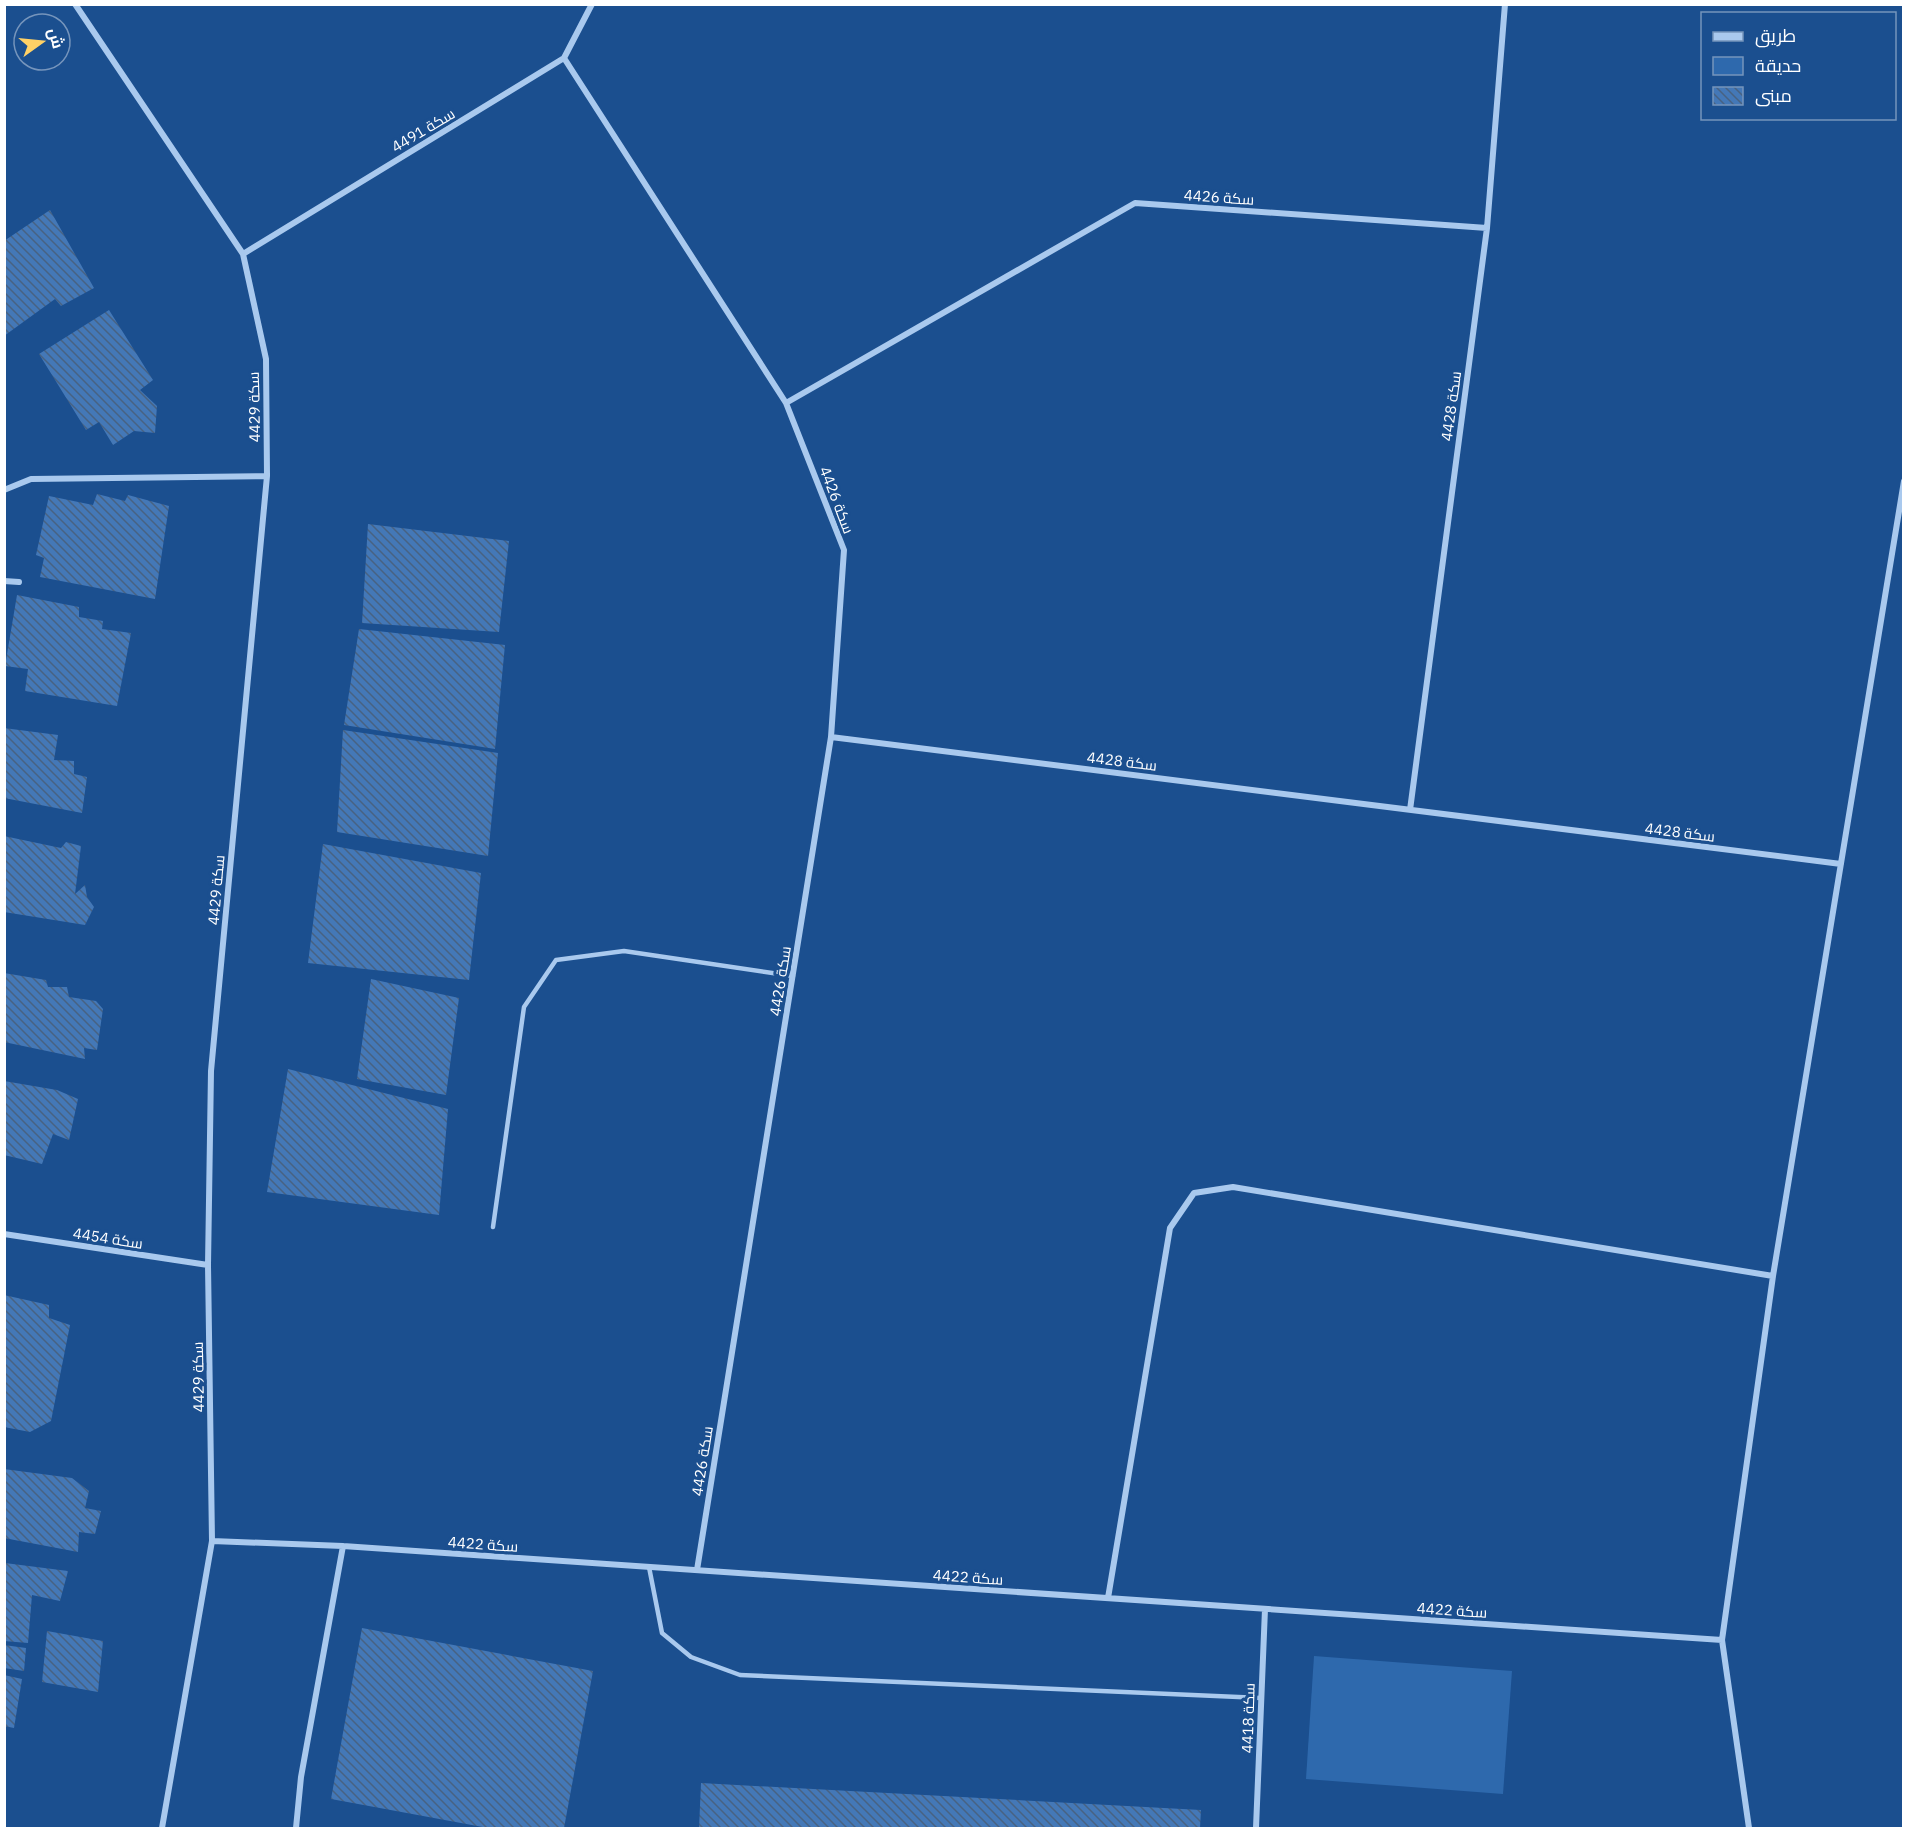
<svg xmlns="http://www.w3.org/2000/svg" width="1908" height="1833" font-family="'IBM Plex Sans',Cairo,sans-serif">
	<defs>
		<pattern id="building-back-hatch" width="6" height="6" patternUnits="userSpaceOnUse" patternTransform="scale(1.5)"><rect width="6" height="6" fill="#4478b7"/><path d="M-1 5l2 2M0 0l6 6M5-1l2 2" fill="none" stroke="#486282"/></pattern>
	</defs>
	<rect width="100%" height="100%" fill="#1b4f8f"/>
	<path fill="#2e69ad" d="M1314,1656l198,15 -9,123 -197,-15z"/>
	<path fill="url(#building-back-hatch)" d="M50,210l44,78 -33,18 -6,-7 -51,37v-95z
		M109,310l44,70 -13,10 17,16 -2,27 -21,-2 -21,14 -14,-23 -13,8 -47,-76z
		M97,494l28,7 3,-6 41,11 -14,93 -115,-22 4,-19 -8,-3 13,-59 44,9z
		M368,524l141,17 -10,91 -137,-9z
		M17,595l62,12v10l24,4 -1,8 29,4 -14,73 -92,-15 3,-22 -23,-3z
		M359,629l146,16 -10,104 -151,-24z
		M4,728l54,7 -4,25 20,1v13l13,3 -5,36 -78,-15z
		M343,730l155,23 -10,103 -151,-24z
		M4,836l57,12 5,-6 15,4 -6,48 10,-9 2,12 7,10 -9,18 -81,-13z
		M323,844l158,29 -12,107 -161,-17z
		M4,973l42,7 2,7h19l2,10 27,4 7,8 -6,41 -13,-2 1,11 -81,-17z
		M371,979l88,19 -13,97 -89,-16z
		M288,1069l160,40 -9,106 -172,-23z
		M4,1081l53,9 21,9 -9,41 -16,-6 -11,30 -38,-9z
		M4,1295l45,10v13l21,7 -19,96 -21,11 -26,-5z
		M4,1469l68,9 17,13 -4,17 16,3 -6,23 -16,-2 -1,20 -74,-14z
		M5,1563l63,8 -8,30 -28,-6 -4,48 -24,-2z
		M362,1628l231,43 -29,157h-76l-157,-29z
		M47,1631l56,10 -5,51 -56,-10z
		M4,1645l22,3 -2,23 -20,-3z
		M4,1675l18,4 -8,49 -10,-2z
		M701,1783l500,27 -1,18h-501z"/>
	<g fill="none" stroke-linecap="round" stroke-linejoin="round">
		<path stroke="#a9c9ee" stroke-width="4.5" d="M493,1227l31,-220 32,-47 68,-9 169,25
			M649,1567l13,66 29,24 49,18 521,23"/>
		<path stroke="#a9c9ee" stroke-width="6" d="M75,4l168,250 23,105 1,117 -56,595 -3,194 4,276 -50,287
			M564,58l222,345 58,147 -13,187 -134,833
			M243,254l321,-196 28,-54
			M786,403l349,-200 352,25
			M4,490l27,-11 236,-3
			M4,581l15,1
			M831,737l1010,127
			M1410,810l77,-582 18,-224
			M4,1234l204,31
			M212,1541l131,5 1379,94
			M1108,1598l62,-370 24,-35 39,-6 540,89
			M296,1828l5,-51 42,-231
			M1256,1828l9,-219
			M1749,1828l-27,-188 51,-364 131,-795"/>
	</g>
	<g text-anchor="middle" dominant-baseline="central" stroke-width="6" stroke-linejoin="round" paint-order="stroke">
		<g font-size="15" fill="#fff" stroke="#1b4f8f">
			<text transform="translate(423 130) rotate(-31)">سكة 4491</text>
			<text transform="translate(1219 197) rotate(4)">سكة 4426</text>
			<text transform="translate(1451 406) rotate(-82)">سكة 4428</text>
			<text transform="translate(254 407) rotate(-91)">سكة 4429</text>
			<text transform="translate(837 500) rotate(69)">سكة 4426</text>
			<text transform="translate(1122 761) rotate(7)">سكة 4428</text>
			<text transform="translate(1680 832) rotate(7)">سكة 4428</text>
			<text transform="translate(216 890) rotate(-85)">سكة 4429</text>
			<text transform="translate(780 981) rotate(-81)">سكة 4426</text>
			<text transform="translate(108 1238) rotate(9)">سكة 4454</text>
			<text transform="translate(198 1377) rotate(-91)">سكة 4429</text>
			<text transform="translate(702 1461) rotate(-81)">سكة 4426</text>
			<text transform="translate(483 1544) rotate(4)">سكة 4422</text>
			<text transform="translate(968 1577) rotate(4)">سكة 4422</text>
			<text transform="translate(1452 1610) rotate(4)">سكة 4422</text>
			<text transform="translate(1248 1718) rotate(-88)">سكة 4418</text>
		</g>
	</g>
	<rect width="1908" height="1833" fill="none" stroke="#ffffff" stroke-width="12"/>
	<rect x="1701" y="12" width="195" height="108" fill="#1b4f8f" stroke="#7695bc" stroke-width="1.5"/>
	<rect x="1713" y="32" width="30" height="9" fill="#a9c9ee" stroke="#7695bc" stroke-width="1.5"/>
	<text x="1755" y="42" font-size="18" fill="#ffffff">طريق</text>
	<rect x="1713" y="57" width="30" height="18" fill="#2e69ad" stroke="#7695bc" stroke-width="1.5"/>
	<text x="1755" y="72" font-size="18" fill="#ffffff">حديقة</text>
	<rect x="1713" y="87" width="30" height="18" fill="url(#building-back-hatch)" stroke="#7695bc" stroke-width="1.5"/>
	<text x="1755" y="102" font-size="18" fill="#ffffff">مبنى</text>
	<g transform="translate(42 42) rotate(75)"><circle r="28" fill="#1b4f8f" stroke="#7695bc" stroke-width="1.5"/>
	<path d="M0-4.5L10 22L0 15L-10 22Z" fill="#ffd166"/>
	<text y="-9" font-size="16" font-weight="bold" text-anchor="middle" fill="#ffffff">ش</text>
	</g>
</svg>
